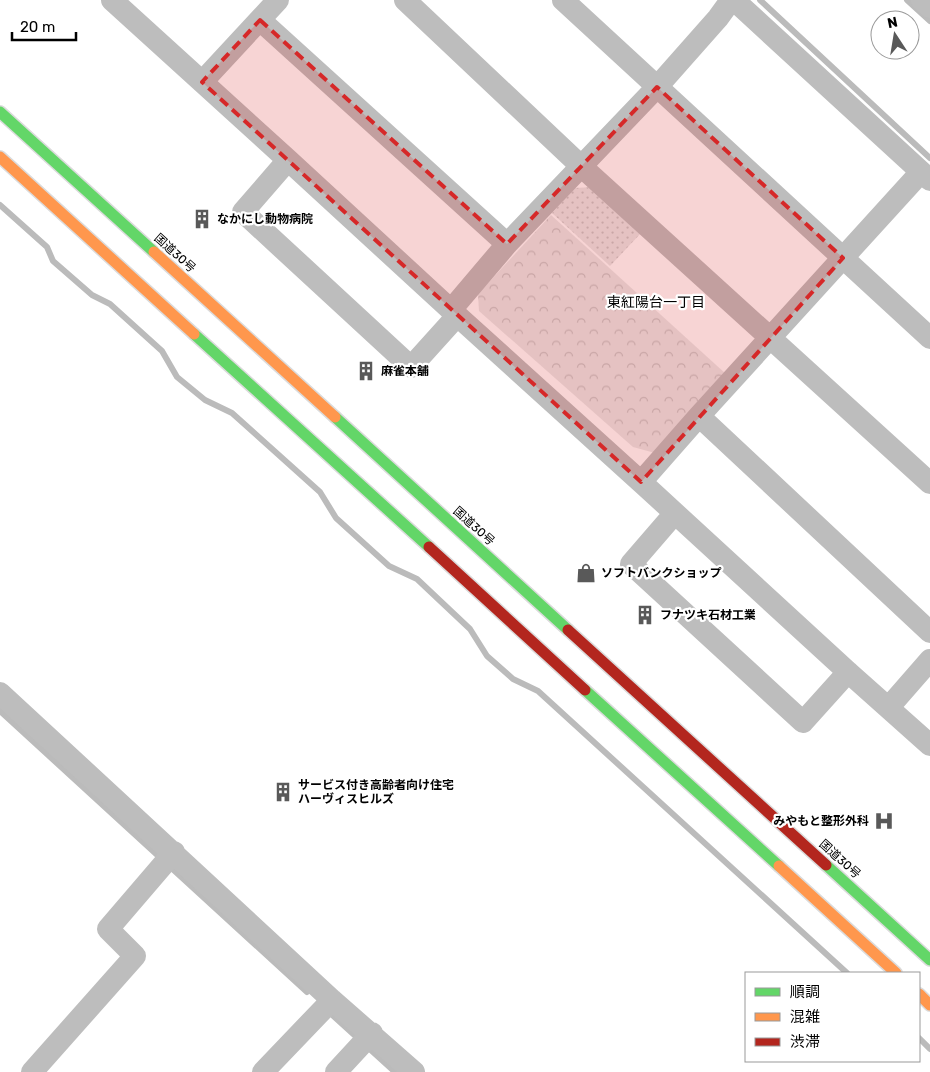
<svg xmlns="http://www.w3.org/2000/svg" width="930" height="1072" font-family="Rubik,'Noto Sans JP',sans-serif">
	<defs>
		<pattern id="grass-dots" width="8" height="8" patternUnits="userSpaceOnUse" patternTransform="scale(1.25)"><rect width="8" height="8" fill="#e9e9e9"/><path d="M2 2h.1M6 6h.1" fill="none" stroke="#c6c6c6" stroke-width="1.8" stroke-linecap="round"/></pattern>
		<pattern id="forest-crowns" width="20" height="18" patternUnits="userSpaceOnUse" patternTransform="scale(1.25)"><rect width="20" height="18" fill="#e9e9e9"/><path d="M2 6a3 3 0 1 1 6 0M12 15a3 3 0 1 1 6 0" fill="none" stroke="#c6c6c6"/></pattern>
	</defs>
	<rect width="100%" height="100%" fill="#fff"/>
	<path fill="url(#grass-dots)" d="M593,187l49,45 -32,34 -58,-53 23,-25z"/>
	<path fill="url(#forest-crowns)" d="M551,215l175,159 -71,79 -22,-6 -154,-136 -1,-17z"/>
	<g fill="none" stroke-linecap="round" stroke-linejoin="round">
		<path stroke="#bbb" stroke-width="6" d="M760,0l170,158
			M907,0l23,21
			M0,205l47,42 6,14 39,34 18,9 52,47 15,26 28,23 27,13 88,79 16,26 53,48 28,13 53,50 17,27 26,23 25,12 309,282
			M0,711l307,281
			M329,1012l66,60
			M919,1038l11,11"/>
		<defs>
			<path id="fast" d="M0,112l154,140
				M194,334l235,213
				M335,417l233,213
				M585,690l194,176
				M826,865l104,95"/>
			<path id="slow" d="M0,157l194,177
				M154,252l181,165
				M779,866l117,107
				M919,994l11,11"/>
			<path id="jam" d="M429,547l156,143
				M568,630l258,235"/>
		</defs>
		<use href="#fast" stroke="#dbdbdb" stroke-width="14"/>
		<use href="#slow" stroke="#dbdbdb" stroke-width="14"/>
		<use href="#jam" stroke="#dbdbdb" stroke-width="14"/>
		<path stroke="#bdbdbd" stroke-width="22" d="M112,0l176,160 163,150 190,172 207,190 82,73
			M405,0l177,167 348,316
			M563,0l367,338
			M734,0l196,180
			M922,0l8,7
			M260,20l247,224
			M202,82l76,-82
			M288,160l-45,52 168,155 46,-51
			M451,310l56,-66 150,-157 61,-69 13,-18
			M699,416l231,216
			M641,482l58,-66 222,-244
			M675,513l-44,51 172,158 45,-50
			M0,693l332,307 82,72
			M889,707l41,-47
			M32,1072l103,-116 -27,-27 66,-77
			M263,1072l69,-72
			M336,1072l36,-39"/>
		<use href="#fast" stroke="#63d668" stroke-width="11"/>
		<use href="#slow" stroke="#ff974d" stroke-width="11"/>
		<use href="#jam" stroke="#b3261e" stroke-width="11"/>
	</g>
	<path fill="#d62828" fill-opacity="0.2" stroke="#d62828" stroke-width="4" stroke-dasharray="10 6" stroke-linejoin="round" d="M260,20l247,224 150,-157 186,171 -202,224 -439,-400z"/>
	<defs>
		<symbol id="building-bare" viewBox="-9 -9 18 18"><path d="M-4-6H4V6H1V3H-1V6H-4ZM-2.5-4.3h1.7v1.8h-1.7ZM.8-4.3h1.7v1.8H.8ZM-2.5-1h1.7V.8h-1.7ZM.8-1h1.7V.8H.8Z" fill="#595959" stroke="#fff" stroke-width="2.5" paint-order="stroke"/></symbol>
		<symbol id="shop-bare" viewBox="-9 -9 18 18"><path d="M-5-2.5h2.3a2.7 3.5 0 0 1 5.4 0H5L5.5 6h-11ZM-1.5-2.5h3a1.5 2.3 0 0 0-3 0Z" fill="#595959" stroke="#fff" stroke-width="2.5" paint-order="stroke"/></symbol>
		<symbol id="hospital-bare" viewBox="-9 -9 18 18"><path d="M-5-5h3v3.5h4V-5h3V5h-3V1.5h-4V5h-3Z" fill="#595959" stroke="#fff" stroke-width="2.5" paint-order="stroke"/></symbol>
	</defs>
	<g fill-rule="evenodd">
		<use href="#building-bare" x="188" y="205" width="28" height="28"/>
		<use href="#building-bare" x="352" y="357" width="28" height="28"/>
		<use href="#shop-bare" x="572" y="559" width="28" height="28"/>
		<use href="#building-bare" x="631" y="601" width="28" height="28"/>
		<use href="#building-bare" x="269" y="778" width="28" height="28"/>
		<use href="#hospital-bare" x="870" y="807" width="28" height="28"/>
	</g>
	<g text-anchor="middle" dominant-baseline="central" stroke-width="4.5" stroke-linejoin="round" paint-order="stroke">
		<g font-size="12" font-weight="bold" fill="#000" stroke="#fff" text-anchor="start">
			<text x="217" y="219">なかにし動物病院</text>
			<text x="381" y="371">麻雀本舗</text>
			<text x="601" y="573">ソフトバンクショップ</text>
			<text x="660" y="615">フナツキ石材工業</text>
			<text x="298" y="785">サービス付き高齢者向け住宅<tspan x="298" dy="14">ハーヴィスヒルズ</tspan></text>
			<text x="869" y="821" text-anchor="end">みやもと整形外科</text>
		</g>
		<g font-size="12" fill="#000" stroke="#fff">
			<text transform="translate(175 253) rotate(42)">国道30号</text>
			<text transform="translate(474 526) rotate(42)">国道30号</text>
			<text transform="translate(840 859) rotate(42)">国道30号</text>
		</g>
		<g font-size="14" fill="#000" stroke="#fff">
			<text x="656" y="302">東紅陽台一丁目</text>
		</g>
	</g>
	<rect x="745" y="972" width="175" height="90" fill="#ffffff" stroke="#999999"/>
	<rect x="755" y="988" width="25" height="8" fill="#63d668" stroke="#999999"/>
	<text x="790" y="997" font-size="15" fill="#000000">順調</text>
	<rect x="755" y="1013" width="25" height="8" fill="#ff974d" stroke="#999999"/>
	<text x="790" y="1022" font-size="15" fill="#000000">混雑</text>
	<rect x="755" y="1038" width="25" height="8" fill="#b3261e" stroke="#999999"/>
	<text x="790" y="1047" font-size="15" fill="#000000">渋滞</text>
	<g transform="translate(895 35) rotate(348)"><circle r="24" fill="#ffffff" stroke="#999999"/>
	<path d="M0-4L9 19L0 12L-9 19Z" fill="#595959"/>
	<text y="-8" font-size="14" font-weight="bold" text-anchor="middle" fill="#000000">N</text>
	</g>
	<path d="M12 32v8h64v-8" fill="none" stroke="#000000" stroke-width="2.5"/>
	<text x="20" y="32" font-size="15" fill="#000000" stroke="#ffffff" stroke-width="4" paint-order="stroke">20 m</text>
</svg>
